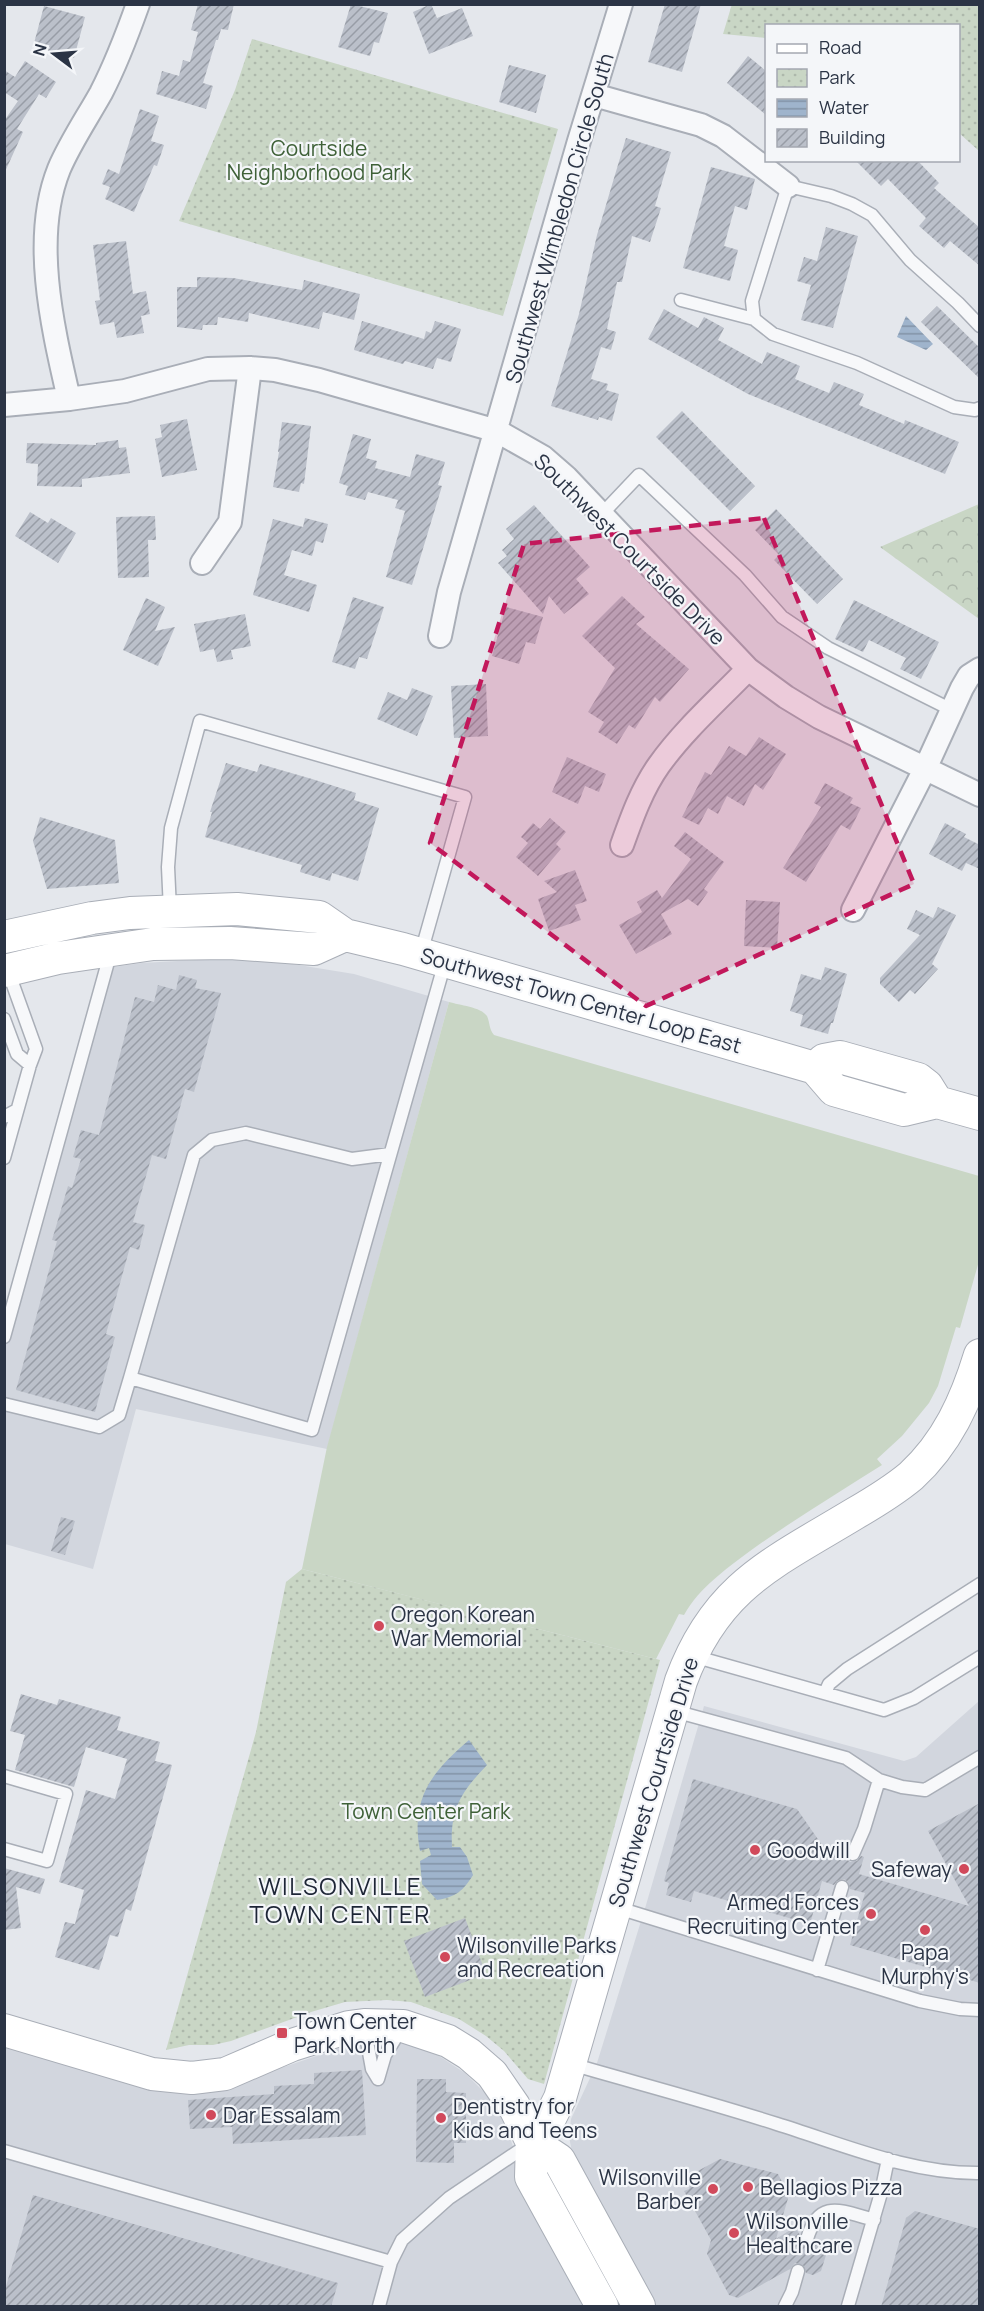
<svg xmlns="http://www.w3.org/2000/svg" width="984" height="2311" font-family="Manrope,sans-serif">
	<defs>
		<pattern id="forest-crowns" width="20" height="18" patternUnits="userSpaceOnUse" patternTransform="scale(1.5)"><rect width="20" height="18" fill="#c9d6c5"/><path d="M2 6a3 3 0 1 1 6 0M12 15a3 3 0 1 1 6 0" fill="none" stroke="#adb8ab"/></pattern>
		<pattern id="park-dots" width="8" height="8" patternUnits="userSpaceOnUse" patternTransform="scale(1.5)"><rect width="8" height="8" fill="#c9d6c5"/><path d="M2 2h.1M6 6h.1" fill="none" stroke="#adb8ab" stroke-width="1.8" stroke-linecap="round"/></pattern>
		<pattern id="water-rules" width="6" height="5" patternUnits="userSpaceOnUse" patternTransform="scale(1.5)"><rect width="6" height="5" fill="#9fb4cc"/><path d="M0 2.5h6" fill="none" stroke="#8293a7"/></pattern>
		<pattern id="building-hatch" width="6" height="6" patternUnits="userSpaceOnUse" patternTransform="scale(1.5)"><rect width="6" height="6" fill="#bbc0ca"/><path d="M-1 1l2-2M0 6l6-6M5 7l2-2" fill="none" stroke="#989da6"/></pattern>
	</defs>
	<rect width="100%" height="100%" fill="#e4e7ec"/>
	<path fill="#d2d6de" d="M249,957l105,17 95,28 -122,447 -191,-40 -43,160 -88,-25v-233l95,-342 42,-6z
		M979,1701v605h-323l-83,-150 -4,-19 2,-18 26,-56 49,-158 58,-199 200,55 12,-4z
		M4,2037l241,43 116,-39h42l33,13 29,19 28,28 14,28 18,52 71,125h-591z"/>
	<path fill="#c9d6c5" d="M449,1002c10,3 32,5 38,14 3,7 2,13 7,19l485,141v85l-19,67 -4,-1 -18,59 -9,17 -27,33 -25,23 5,6c-44,28 -89,55 -132,86 -25,19 -50,36 -66,64l-5,-1 -23,45 -354,-90 25,-122z"/>
	<path fill="url(#forest-crowns)" d="M979,504v115l-99,-72z"/>
	<path fill="url(#park-dots)" d="M732,4l247,1v146l-20,-18 -1,-107h-192v12l-43,-4z
		M252,39l306,90 -55,187 -324,-95 56,-131z
		M302,1569l358,91 -116,424 -16,-5 -24,-28 -18,-15 -27,-17 -48,-17 -24,-2 -42,2 -34,10 -80,29 -18,4h-24l-23,5 90,-318 30,-150z"/>
	<path fill="url(#water-rules)" d="M906,316l27,28 -7,6 -29,-13z
		M469,1740l18,25c-26,27 -37,44 -35,82h8l7,10 6,18c-10,16 -17,22 -36,25l-15,-16 -2,-23 11,-6 -2,-7 -9,3c-10,-53 12,-79 49,-111z"/>
	<path fill="url(#building-hatch)" d="M198,4h36l-6,26 -7,-1 -3,11h-2l-13,43 10,3 -7,23 -50,-15 6,-23 17,5 4,-16 7,2 8,-30 -7,-2z
		M351,4l37,9 -9,30 -5,-1 -4,14 -32,-9z
		M431,4l6,14 25,-10 11,28 -44,18 -16,-42z
		M665,4h36l-19,68 -34,-10z
		M44,6l41,11 -11,41 -41,-11z
		M748,56l18,15v44l-39,-32z
		M25,61l31,21 -10,16 -7,-4 -22,35 6,3 -19,42v-53l14,-20 -14,-9v-22l11,7z
		M509,65l37,10 -10,38 -37,-11z
		M140,109l19,7 -8,25 13,4 -7,21 -3,-1 -20,47 -29,-13 5,-12 -8,-3 6,-15 11,5z
		M626,138l45,14 -16,54 6,2 -11,34 -18,-6 -10,46h-5l-10,47 9,3 -5,18 -10,-3 -10,32 17,5 -2,6 13,4 -7,27 -13,-4 -1,3 -47,-14 28,-92 18,-79z
		M855,160h62l22,23 -5,5 46,40v38l-30,-25 -6,7 -25,-22 7,-8 -38,-39 -7,7z
		M711,167l44,12 -8,31 -12,-4 -11,40 14,4 -8,31 -47,-13z
		M826,227l32,9 -25,92 -32,-8 10,-35 -14,-4 7,-24 13,4z
		M126,241l7,53 13,-3 4,23 -9,2 3,17 -27,5 -3,-16 -14,3 -5,-24 5,-1 -7,-55z
		M197,277l36,1 69,12 2,-10 56,14 -6,26 -31,-8 -4,17 -70,-16 -1,9 -30,-5 -1,8h-14l-1,5 -25,-3v-40h20z
		M937,306l43,42v31l-59,-57z
		M664,309l34,19 6,-11 20,11 -6,12 44,24 5,-12 33,14 -5,13 34,14 5,-11 30,12 -5,11 45,19 1,-4 54,22 -14,32 -197,-80 -100,-55z
		M362,321l62,18 2,-8 5,2 4,-12 26,8 -10,33 -14,-4 -4,11 -28,-8 -2,3 -49,-14z
		M682,411l73,75 -25,25 -74,-74z
		M187,419l10,51 -35,7 -7,-38 7,-2 -2,-12z
		M282,422l29,4 -7,58 -3,-1 -2,9 -26,-5 6,-35h-1z
		M353,434l18,5 -5,19 11,3 -2,7 35,9 6,-23 29,8 -7,23 4,1 -30,99 -26,-8 19,-66 -10,-3 3,-8 -30,-8 -3,8 -20,-5 3,-9 -9,-3z
		M118,440l1,8 7,-1 4,26 -48,6v8l-45,-1 1,-22 -12,-1 1,-20 69,2v-2z
		M534,505l56,62 -14,12 13,15 -25,20 -15,-18 -6,18 -45,-51 9,-7 -5,-6 12,-11 -8,-10z
		M776,509l67,70 -26,25 -43,-44 5,-5 -24,-25z
		M30,512l18,11 3,-5 25,15 -18,30 -43,-27z
		M155,516l1,24h-8l1,37 -31,1 -2,-61z
		M305,518l23,6 -5,19 -7,-2 -4,15 -20,-6 -8,25 33,10 -8,27 -56,-17 20,-76 30,8z
		M622,596l23,21 -9,7 53,45 -29,33 -5,-5 -20,32 -6,-4 -12,19 -19,-12 6,-10 -16,-10 27,-44 -33,-32z
		M353,597l31,10 -17,52 -8,-2 -4,12 -23,-7z
		M146,598l19,9 -10,24 20,-4 -17,39 -35,-16z
		M854,600l85,42 -18,37 -21,-10 6,-11 -37,-18 -6,12 -28,-13z
		M506,607l37,10 -8,27 -9,-2 -7,22 -27,-8z
		M245,614l6,32 -20,4 2,9 -16,3 -3,-13 -14,3 -6,-28z
		M486,684l2,52 -34,2 -3,-52z
		M412,688l21,8 -16,40 -40,-17 11,-27 19,8z
		M759,737l27,17 -23,36 -8,-6 -11,22 -17,-10 -9,18 -10,-6 -9,17 -17,-8 23,-45 6,3 18,-29 17,10z
		M567,757l39,17 -7,18 -14,-6 -7,18 -26,-12z
		M226,763l31,9 3,-8 52,15 44,14 -2,7 25,8 -21,73 -26,-8 -2,8 -30,-9 2,-7 -97,-28 7,-25h-2z
		M825,783l28,15 -3,5 11,5 -11,22 -9,-5 -35,57 -23,-14 38,-61 -7,-4z
		M40,817l75,23 4,43 -72,6 -14,-48z
		M550,818l16,14 -10,12 5,5 -23,27 -22,-19 12,-14 -7,-6 12,-14 7,6z
		M945,823l21,11 -2,3 16,8v24l-14,-6 -4,8 -33,-17z
		M685,832l39,30 -20,27 4,3 -10,14 -10,-7 -27,15 11,20 -36,20 -17,-29 23,-13 -5,-10 20,-12 5,8 29,-39 -17,-13z
		M575,870l12,31 -12,4 6,15 -32,11 -11,-32 19,-7 -13,-11z
		M746,900l34,2 -3,46 -33,-2z
		M938,907l18,8 -24,49 6,5 -23,25 -5,-4 -11,12 -19,-18v-6l40,-43 -13,-6 9,-19 17,8z
		M825,967l22,7 -14,49h-2l-3,11 -28,-8 3,-11 -13,-4 11,-37 20,6z
		M179,975l18,5 -2,8 26,5 -27,99 -9,-3 -19,70 -14,-4 -19,67 12,3 -6,25 -9,-3 -24,87 9,3 -20,75 -79,-22 41,-149 -5,-1 16,-54 4,2 9,-29 -8,-2 8,-27 18,5 36,-138 19,5 4,-17 18,5z
		M61,1517l14,4 -10,34 -14,-4z
		M21,1694l36,11 2,-6 62,18 -4,13 43,12 -5,19 17,4 -41,146 -5,-2 -8,28 -8,-2 -11,35 -44,-13 10,-35 10,2 9,-34 -25,-8 27,-92 29,9 12,-40 -41,-12 -12,40 -59,-17 10,-35 -15,-4z
		M693,1779l104,30 25,36 23,7 1,6 4,4 7,-1 4,-5 3,1 -5,17 110,32 -41,-75 52,-28v180l-130,-38 15,-52 -15,-4 -2,-7 -4,-3 -7,2 -3,4 -12,-4 -12,43 -116,-33 -3,11 -25,-7 3,-12 -5,-2z
		M4,1868l41,11 -5,15 -24,-7 5,41 -17,2z
		M465,1918l21,56 -61,23 -21,-56z
		M362,2070l4,65 -133,9 -1,-17 -42,2 -2,-29 86,-6v-8l40,-2v-11z
		M417,2079h29v13l20,1v50h-12v20l-38,-1z
		M720,2159l58,15 11,21 -13,44 19,-12 5,8 -1,6 5,5 5,1 6,-5 6,1 6,9 -6,19 -8,4 -7,-2 -3,-8 -8,-2 -5,6 -52,29 -9,-3 -22,-41 4,-14 -27,-49 5,-2 5,-16z
		M33,2195l305,88 -7,24h-327v-14z
		M915,2211l65,18v78h-99l25,-89z"/>
	<g fill="none" stroke-linecap="round" stroke-linejoin="round">
		<defs>
			<path id="lane" d="M681,300l73,19
				M980,326l-22,-23 -48,-43 -38,-45 -20,-11 -21,-8 -43,-10 -36,115 2,18 19,15 84,29 97,44 21,3 5,-2
				M601,515l38,-40 106,100 37,42 46,31 124,62
				M170,910l-2,-43 3,-39 29,-107 265,76 -44,156
				M4,1019l13,35 13,11
				M4,1117l13,-7
				M390,1154l-38,5 -106,-26 -34,7 -18,15 -64,223 182,52 133,-468
				M4,1158l26,-93 6,-16 -28,-78
				M4,1337l107,-386
				M4,1404l95,23 20,-12 11,-37
				M693,1656l191,54 30,-12 66,-41
				M825,1693l4,-9 18,-15 133,-85
				M674,1711l172,47 33,22 23,7 23,3 55,-33
				M4,1776l62,18 -19,67 -43,-12
				M853,1854l11,-25 15,-49
				M615,1907l305,94 40,8 20,1
				M817,1970l25,-83
				M364,2025l8,44 6,10
				M571,2064c69,20 138,38 206,60 65,20 133,50 203,49
				M378,2079l7,-24 16,-26
				M4,2151l387,111 11,-22 47,-42 80,-54
				M807,2239c12,-41 34,-28 67,-19
				M379,2306l12,-44
				M785,2306l7,-14 6,-21
				M848,2306l33,-113 7,-34"/>
			<path id="street" d="M594,95l107,30 22,11 65,50
				M69,399c-16,-70 -38,-160 -10,-230 11,-26 28,-51 42,-76 15,-29 26,-58 37,-89
				M4,405l65,-6 56,-8 83,-22 42,-1 25,2 44,10 178,51 46,26 23,20 182,192 38,28 33,20 161,78
				M202,563l28,-41 20,-154
				M440,636l9,-44 130,-451 42,-137
				M622,845c10,-28 20,-56 37,-80 25,-35 59,-65 89,-96
				M853,910l72,-141 37,-81 7,-12 11,-7"/>
			<path id="secondary" d="M4,937l88,-19 38,-5 107,-4 82,8 26,18 58,14 412,119 19,22 70,20 33,-8 43,12
				M4,971l54,-13 95,-14 77,-1 84,6 31,-14
				M815,1068l9,-8 16,-3 78,22 9,7 10,16
				M4,2030l148,44 40,4 33,-4 67,-29 57,-18 15,-2 39,1 45,15 21,13 23,20 22,32 18,36 27,18 80,146
				M532,2142l15,-18 13,-26 121,-417c35,-95 92,-118 173,-167 19,-11 39,-23 57,-38 36,-33 55,-75 69,-121
				M532,2142l-1,35 71,129"/>
		</defs>
		<use href="#lane" stroke="#a9aeb7" stroke-width="15"/>
		<use href="#street" stroke="#a9aeb7" stroke-width="26"/>
		<use href="#secondary" stroke="#a9aeb7" stroke-width="34"/>
		<use href="#lane" stroke="#f7f8fa" stroke-width="12"/>
		<use href="#street" stroke="#f7f8fa" stroke-width="22"/>
		<use href="#secondary" stroke="#fff" stroke-width="32"/>
	</g>
	<path fill="#c2185b" fill-opacity="0.2" stroke="#c2185b" stroke-width="4.5" stroke-dasharray="12 8" stroke-linejoin="round" d="M764,518l150,366 -268,122 -216,-163 94,-299z"/>
	<g fill="#d1495b" stroke="#f4f6f9" stroke-width="2">
		<circle cx="379" cy="1626" r="6"/>
		<circle cx="755" cy="1850" r="6"/>
		<circle cx="964" cy="1869" r="6"/>
		<circle cx="871" cy="1914" r="6"/>
		<circle cx="925" cy="1930" r="6"/>
		<circle cx="445" cy="1957" r="6"/>
		<rect x="276" y="2027" width="12" height="12" rx="3"/>
		<circle cx="211" cy="2115" r="6"/>
		<circle cx="441" cy="2118" r="6"/>
		<circle cx="748" cy="2187" r="6"/>
		<circle cx="713" cy="2189" r="6"/>
		<circle cx="734" cy="2233" r="6"/>
	</g>
	<g text-anchor="middle" dominant-baseline="central" stroke-width="4.5" stroke-linejoin="round" paint-order="stroke">
		<g font-size="21" fill="#3f6138" stroke="#f4f6f9">
			<text x="319" y="148">Courtside<tspan x="319" dy="24">Neighborhood Park</tspan></text>
			<text x="426" y="1811">Town Center Park</text>
		</g>
		<g font-size="21" fill="#2b3445" stroke="#f4f6f9">
			<text transform="translate(559 218) rotate(-74)">Southwest Wimbledon Circle South</text>
			<text transform="translate(630 549) rotate(45)">Southwest Courtside Drive</text>
			<text transform="translate(581 1000) rotate(16)">Southwest Town Center Loop East</text>
			<text transform="translate(653 1782) rotate(-73)">Southwest Courtside Drive</text>
		</g>
		<g font-size="21" fill="#2b3445" stroke="#f4f6f9" text-anchor="start">
			<text x="391" y="1614">Oregon Korean<tspan x="391" dy="24">War Memorial</tspan></text>
			<text x="767" y="1850">Goodwill</text>
			<text x="952" y="1869" text-anchor="end">Safeway</text>
			<text x="859" y="1902" text-anchor="end">Armed Forces<tspan x="859" dy="24">Recruiting Center</tspan></text>
			<text x="457" y="1945">Wilsonville Parks<tspan x="457" dy="24">and Recreation</tspan></text>
			<text x="925" y="1952" text-anchor="middle">Papa<tspan x="925" dy="24">Murphy's</tspan></text>
			<text x="294" y="2021">Town Center<tspan x="294" dy="24">Park North</tspan></text>
			<text x="453" y="2106">Dentistry for<tspan x="453" dy="24">Kids and Teens</tspan></text>
			<text x="223" y="2115">Dar Essalam</text>
			<text x="701" y="2177" text-anchor="end">Wilsonville<tspan x="701" dy="24">Barber</tspan></text>
			<text x="760" y="2187">Bellagios Pizza</text>
			<text x="746" y="2221">Wilsonville<tspan x="746" dy="24">Healthcare</tspan></text>
		</g>
		<g font-size="24" letter-spacing="1.5" fill="#1d2536" stroke="#f4f6f9">
			<text x="340" y="1885">WILSONVILLE<tspan x="340" dy="28">TOWN CENTER</tspan></text>
		</g>
	</g>
	<rect width="984" height="2311" fill="none" stroke="#2b3445" stroke-width="12"/>
	<rect x="765" y="24" width="195" height="138" fill="#f4f6f9" stroke="#a4a8b1" stroke-width="1.5"/>
	<rect x="777" y="44" width="30" height="9" fill="#ffffff" stroke="#a4a8b1" stroke-width="1.5"/>
	<text x="819" y="54" font-size="18" fill="#2b3445">Road</text>
	<rect x="777" y="69" width="30" height="18" fill="url(#park-dots)" stroke="#a4a8b1" stroke-width="1.5"/>
	<text x="819" y="84" font-size="18" fill="#2b3445">Park</text>
	<rect x="777" y="99" width="30" height="18" fill="url(#water-rules)" stroke="#a4a8b1" stroke-width="1.5"/>
	<text x="819" y="114" font-size="18" fill="#2b3445">Water</text>
	<rect x="777" y="129" width="30" height="18" fill="url(#building-hatch)" stroke="#a4a8b1" stroke-width="1.5"/>
	<text x="819" y="144" font-size="18" fill="#2b3445">Building</text>
	<g transform="translate(54 54) rotate(286)" stroke="#f4f6f9" stroke-width="4.5" paint-order="stroke">
	<path d="M0-4.5L10 22L0 15L-10 22Z" fill="#2b3445"/>
	<text y="-9" font-size="16" font-weight="bold" text-anchor="middle" fill="#2b3445">N</text>
	</g>
</svg>
